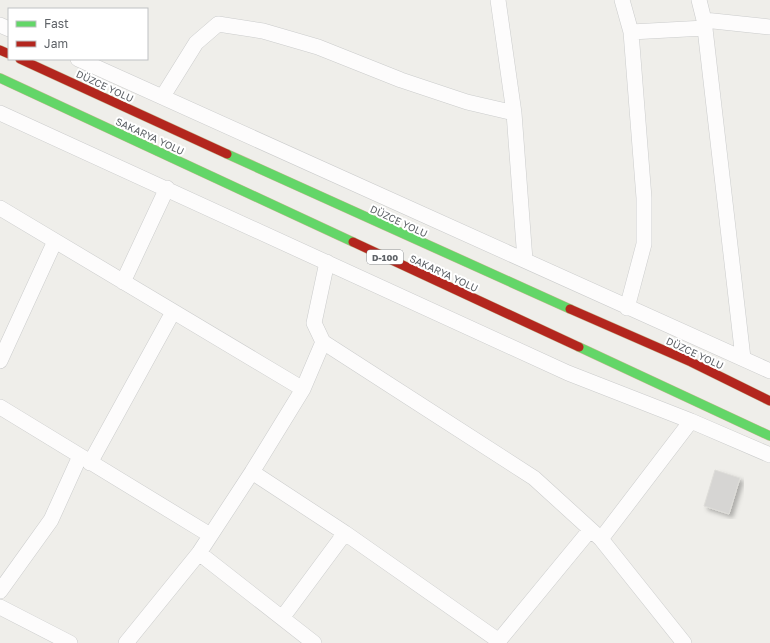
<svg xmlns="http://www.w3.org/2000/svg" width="770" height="643" font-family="'Golos Text',sans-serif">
	<defs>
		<filter id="shadow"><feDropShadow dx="3.5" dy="3.5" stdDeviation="2" flood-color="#0004"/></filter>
	</defs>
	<rect width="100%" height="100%" fill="#efeeea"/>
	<path fill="#d6d5d3" stroke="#deddd9" filter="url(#shadow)" d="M715,470l25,8 -11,36 -25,-8z"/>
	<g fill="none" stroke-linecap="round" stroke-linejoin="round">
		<defs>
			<path id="street" d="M498,0l16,113 11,147
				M622,0l9,32
				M699,0l5,20 39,338
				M704,20l66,7
				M0,25l9,4
				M78,59l692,312
				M163,96l33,-53 22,-19 45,7 55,16 83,33 66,22 47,11
				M0,113l568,260 123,48 79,34
				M0,208l303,181
				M327,262l-13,61 9,19 211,136 67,61 83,104
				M123,282l44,-94
				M627,308l17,-64v-46l-13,-166 74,-4
				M0,361l55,-120
				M0,407l210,128
				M90,463l83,-151
				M252,472l93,61 154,108
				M601,539l90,-118
				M199,553l115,90
				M0,591l51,-71 29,-64
				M0,607l70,36
				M282,618l63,-85
				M126,643l73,-90 53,-81 51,-83 20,-47
				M497,643l93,-113"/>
			<path id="fast" d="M0,78l353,164
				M227,154l343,155
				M579,347l191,89"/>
			<path id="jam" d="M0,50l9,4
				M20,59l207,95
				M353,242l226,105
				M570,309l121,53 79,39"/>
		</defs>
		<use href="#street" stroke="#cbcccc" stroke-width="16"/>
		<use href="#fast" stroke="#c8b996" stroke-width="10"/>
		<use href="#jam" stroke="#c8b996" stroke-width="10"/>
		<use href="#street" stroke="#fdfcfc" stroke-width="15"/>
		<use href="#fast" stroke="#63d668" stroke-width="9"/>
		<use href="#jam" stroke="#b3261e" stroke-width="9"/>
	</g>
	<g text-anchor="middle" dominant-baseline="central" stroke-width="4" stroke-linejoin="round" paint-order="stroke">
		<rect fill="#fff" stroke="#8f9295" stroke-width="1" x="367" y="250" width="36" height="14" rx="3"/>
		<g font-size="9" font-weight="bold" fill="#5f6368">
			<text x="385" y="257">D-100</text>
		</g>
		<g font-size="10" fill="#5f6368" stroke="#fff">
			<text transform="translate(105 86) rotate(25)">DÜZCE YOLU</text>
			<text transform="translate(150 136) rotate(25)">SAKARYA YOLU</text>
			<text transform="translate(399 221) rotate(25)">DÜZCE YOLU</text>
			<text transform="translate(444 273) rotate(25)">SAKARYA YOLU</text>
			<text transform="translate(695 353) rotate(25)">DÜZCE YOLU</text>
		</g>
	</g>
	<rect x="8" y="8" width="140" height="52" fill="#ffffff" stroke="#bfc1c3"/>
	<rect x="16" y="21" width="20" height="6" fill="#63d668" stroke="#bfc1c3"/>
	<text x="44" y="28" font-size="12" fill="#5f6368">Fast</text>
	<rect x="16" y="41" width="20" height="6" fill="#b3261e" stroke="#bfc1c3"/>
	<text x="44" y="48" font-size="12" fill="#5f6368">Jam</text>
</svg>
